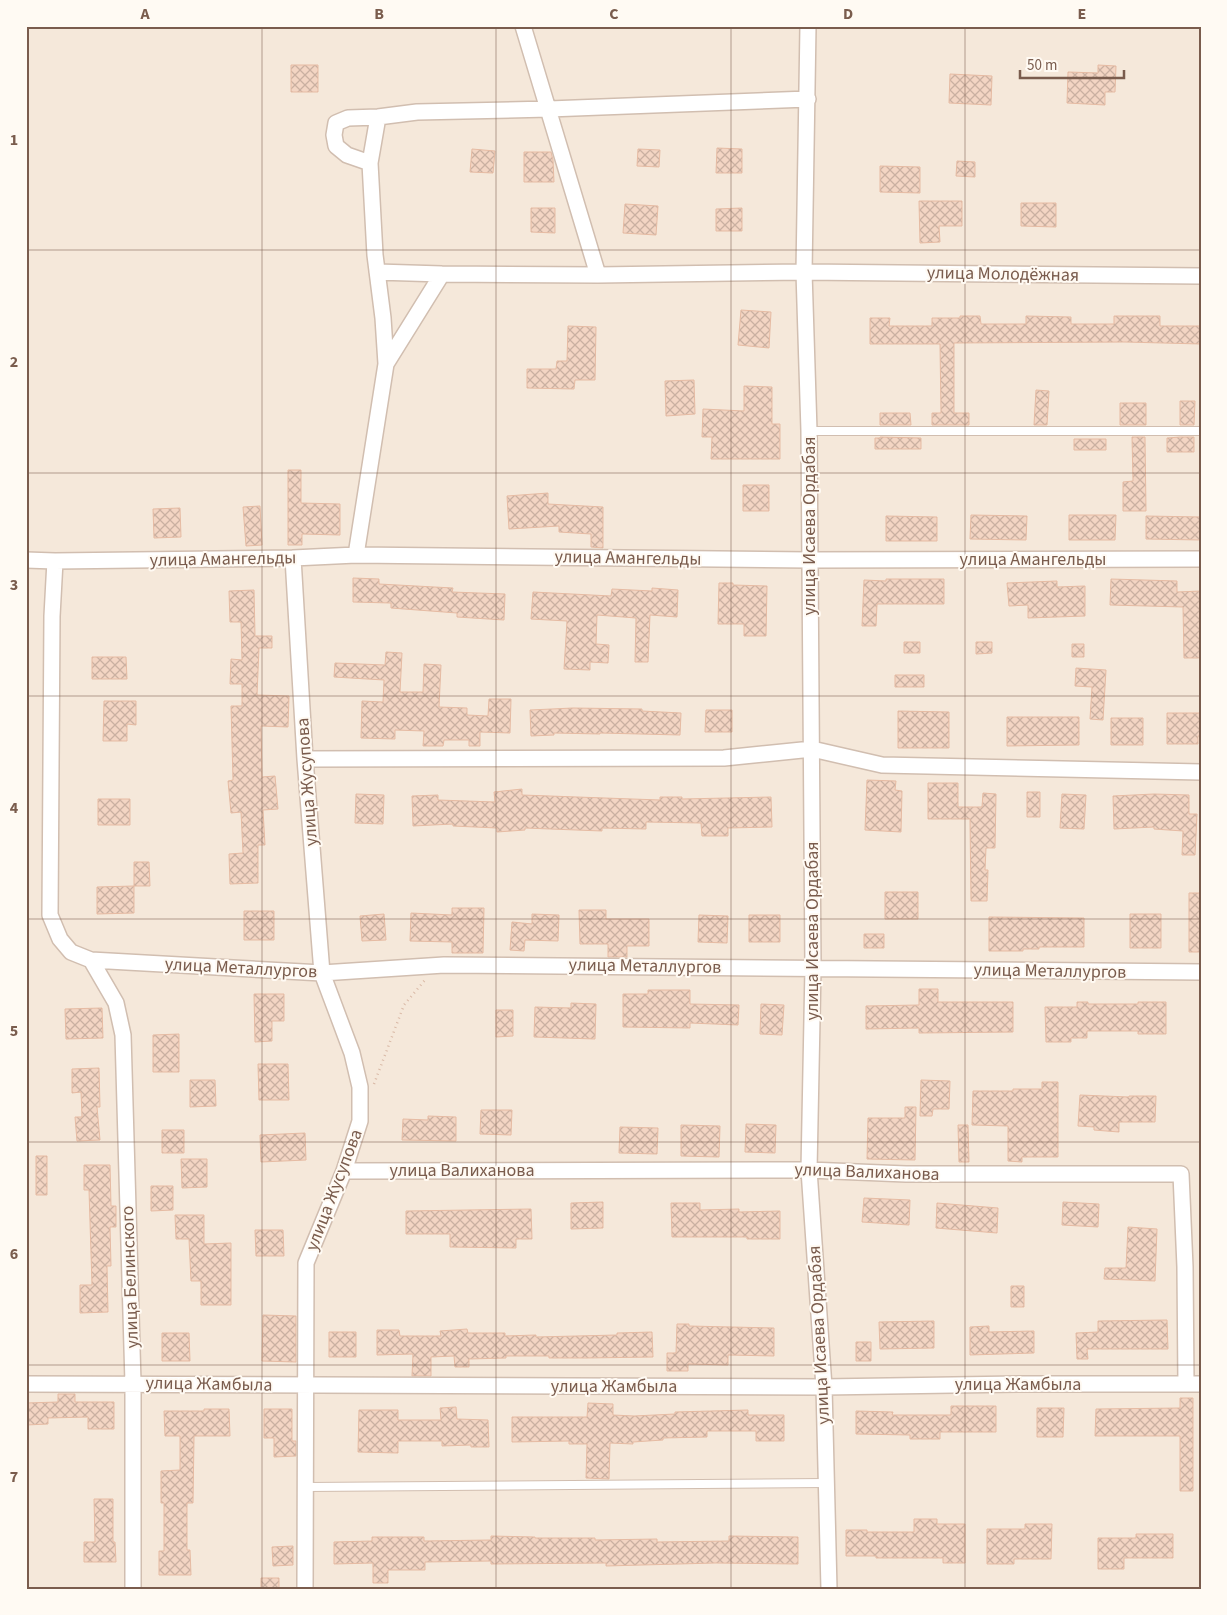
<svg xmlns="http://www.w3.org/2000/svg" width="1227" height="1615" font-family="'Source Sans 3',sans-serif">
	<defs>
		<pattern id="building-cross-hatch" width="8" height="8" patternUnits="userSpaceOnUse" patternTransform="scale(1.25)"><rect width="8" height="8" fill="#f3d5c3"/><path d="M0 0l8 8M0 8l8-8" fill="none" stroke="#cab0a1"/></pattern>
	</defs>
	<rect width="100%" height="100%" fill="#fdf6ec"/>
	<path fill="#f5e8da" d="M26,26h1175v1563h-1175z"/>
	<path fill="url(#building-cross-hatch)" stroke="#e6bba3" d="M291,65h27v27h-27z
		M1098,65l18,1 -1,26h-10v13l-38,-2 1,-31 30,1z
		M950,74l42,2 -1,29 -42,-2z
		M717,148l25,1v24h-26z
		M472,149l23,2 -2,22 -23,-1z
		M638,149l22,1 -1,17 -22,-1z
		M524,152h27l2,8 1,22h-30z
		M957,161l18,1v15l-19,-1z
		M880,166l40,1v26l-40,-1z
		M919,201h43v25h-23l1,16 -20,1z
		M1021,203h35v24l-35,-1z
		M625,204l33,2 -2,29 -33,-2z
		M531,208h24v25l-24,-1z
		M742,208v23h-26v-22z
		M741,310l30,2 -2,36 -31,-3z
		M960,316h20l1,8h45v-8l45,1v7h43v-8h46v10h41v18l-76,-2 -171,1v70h15v12h-37v-12h9l-1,-69h-70v-26h20l-1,8h43v-8h28z
		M568,326l28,1 -1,53h-20l-1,9 -47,-1v-19h29l1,-8h10z
		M694,380l1,34 -29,2 -1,-35z
		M744,386l28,1v37h8v35h-69l1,-22h-10l1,-28 41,2z
		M1036,390l13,1 -2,34h-13z
		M1180,401h15l-1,24h-14z
		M1120,403h26v22h-26z
		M880,413h30l1,12h-31z
		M880,437l41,1v11h-46v-11h5z
		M1132,437h13l1,74h-23v-29l10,-1z
		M1180,437h14v15h-27v-14z
		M1074,439h32v11h-32z
		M288,470h13v33l39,1v31l-38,-1v11h-14z
		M743,485h26v26h-26z
		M548,493v11l55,3v41l-12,-1v-13l-32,-2v-6l-50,3 -2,-33z
		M260,506l2,39 -16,1 -3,-39z
		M180,508l1,29 -27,1 -1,-29z
		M971,515l56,1 -1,24 -56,-1z
		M1069,515h47l-1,25h-46z
		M886,516l51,1v24h-51z
		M1146,516l55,1v23l-55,-1z
		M353,578l26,1v5l74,4 -1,4 53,2 -1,26 -47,-3v-4l-66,-5v-5l-38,-1z
		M886,579h58v25h-67l-1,22h-14l2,-46 22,1z
		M1111,579l66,2v11l24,-1v67h-17l-1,-51 -73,-2z
		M1057,581v6l28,-1v30l-57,2v-13l-19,1 -2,-23z
		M719,583h14v2l34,1 -1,50h-22v-12h-26z
		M652,588l26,2 -1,27 -27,-2 -2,47h-13l1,-44 -39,-3 -1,29 13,1 -1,18 -18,-1v8l-26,-1 3,-48 -36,-2 2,-27 78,4 1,-7 40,2z
		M254,590l1,46h17v12h-13l-2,47 32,1 -1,31 -27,-1 1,51 13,-1 3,33 -15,1 2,35h-7v38l-28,1 -1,-30 14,-1 -2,-41 -10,1 -3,-32 5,-1 -2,-74h11v-22h-12l1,-25 11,1 -1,-38h-11l-1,-31z
		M904,642h16v11h-16z
		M976,642h16v11l-16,1z
		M1072,644h12v13h-12z
		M386,652l16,1 -2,39h23l1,-28 17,1 -2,42 28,1v7l21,1 1,-17h22l-1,34 -30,-1v14h-11v-6h-25l-1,6h-20l1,-15 -29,-1v9l-34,-1 1,-37 21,1 1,-22 -50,-3 1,-14 50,2z
		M92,657h34l1,22h-35z
		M1076,668l30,2 -3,50 -13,-1 2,-32 -17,-1z
		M895,675h29v12h-29z
		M104,701h32v24l-9,-1v17h-24z
		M573,708l69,1v2l39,2 -1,22 -80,-2v1l-46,-1v2l-23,1 -1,-26z
		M706,710h26v22h-27z
		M898,711l51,1v36h-51z
		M1167,713h34v23h-3v8h-31z
		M1007,717h72v28l-72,1z
		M1111,718h32v27h-32z
		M867,780l29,1 -1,9 7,1 -1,41 -36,-2z
		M928,783h30v24h24l1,-14 13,1 -1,54h-9l-1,22h3l-1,31h-16l-1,-82h-42z
		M522,789v6l138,5v-3h22v2l89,-2 1,30 -44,1v8h-26l-1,-13 -55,-1v7l-44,-1v3l-77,-3v2l-28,2v-4l-44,-2v-2l-40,2 -1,-30 26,-1v5l57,2 -1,-10z
		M1027,792h13v25h-13z
		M356,794l28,1 -1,29 -28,-1z
		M1062,794l24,1 -2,34 -24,-1z
		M1154,794l35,1v19h8l-2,41h-13l1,-24 -29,-2v-2l-40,2 -1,-33z
		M98,799h32v26h-32z
		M134,862h15l1,24h-16z
		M134,886v27l-37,1v-27z
		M885,892h33v27h-33z
		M1189,893h11v59h-11z
		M452,908h32l-1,45h-31v-11l-42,-1 1,-28 41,2z
		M579,910h27v9h43v27h-22v11h-19v-13h-28z
		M244,911h30v29h-30z
		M384,914l2,26 -24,1 -2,-25z
		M532,914l27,1 -1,26 -33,-1 -1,11 -14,-1 2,-28 20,2z
		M1130,914h31v34h-31z
		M699,915l29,1 -1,27 -29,-1z
		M749,915h31v27h-31z
		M989,917l95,1v29h-45v2h-16v2h-34z
		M864,934h20v14h-20z
		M919,989h19v13h75v30l-94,1v-5l-53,1v-23l53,-1z
		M648,990h42v14l49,1 -1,20 -48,-2v5l-67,-1v-33h25z
		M254,994h30v27h-12v20l-17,1z
		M1077,1002h11v2h50v-2h28v32h-28v-3h-51v7h-16v4h-25l-1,-35h32z
		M571,1003l25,1 -1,35 -61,-2 1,-30 36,1z
		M761,1004l23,1 -2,30 -22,-1z
		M102,1008l1,30 -37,1 -1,-30z
		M496,1010h17v26l-17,1z
		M179,1034v38h-26v-37z
		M258,1064h30l1,36h-30z
		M99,1068l1,39h-3l3,33 -23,1 -2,-24h7l-1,-25 -9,1v-24z
		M190,1080h25l1,26 -26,1z
		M921,1080l29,1 -1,28h-16l-1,7h-12z
		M1042,1082h16v75h-36v5l-14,-1v-35l-36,-1 1,-34h40v-2h29z
		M1080,1095l49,2v-1h27l-1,26h-36v10l-25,-2v-3l-16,-1z
		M905,1107h11l-1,53 -48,-1 1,-41h37z
		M481,1110h31l-1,25 -31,-1z
		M428,1116l28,1v24l-54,-1 1,-21 25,1z
		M746,1124l30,1 -1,28 -30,-1z
		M681,1125l39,1 -1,31 -38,-1z
		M958,1125h10l1,37h-10z
		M620,1127l38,1 -1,26 -38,-1z
		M162,1130h22v23h-22z
		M305,1133l1,27 -45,2 -1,-27z
		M36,1156h11v39h-11z
		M181,1159h26v28l-25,1z
		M84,1165h26l1,41h5v21h-6l1,39h-4l1,46 -28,1v-28h12l-3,-95h-5z
		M151,1186h22v24l-22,1z
		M864,1198l46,2 -1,25 -47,-3z
		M603,1202v26l-32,1v-26z
		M1063,1202l36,2 -1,23 -36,-2z
		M671,1203h29v7l39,-1v3l41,-1v28h-33v-2h-75z
		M937,1203l61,5 -1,25 -61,-5z
		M531,1209l1,30h-16v9l-66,-1v-13h-44v-23z
		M175,1215h29v29l27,-1v62h-30v-24h-10l-2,-42h-13z
		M1128,1227l29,2 -2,52 -51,-2 1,-11h21z
		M255,1230h28l1,26h-28z
		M1011,1286h13v21h-13z
		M263,1315l33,1v46l-34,-1z
		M1167,1320l1,29h-81l1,10h-11l-1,-26 22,-1v-11z
		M934,1321v27l-54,1 -1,-27z
		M677,1324h12v2l85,2v28l-46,-1v10l-40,-1v7h-21v-18h9z
		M989,1326v6l45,-1v22l-64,2v-28z
		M467,1329l1,4h37v3l31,-1v2l81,-2v-2l35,-1 1,25 -67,1h-37v-2h-43v2l-37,1v8h-14l-1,-11 -23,1v19h-19l1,-22 -36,1v-25h22l1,6h41l-1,-5z
		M329,1332h27v25h-27z
		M162,1333h27l1,28h-28z
		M856,1342h15v19h-15z
		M58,1394h17v8h39v27h-26v-12l-40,1v6l-22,1v-22l32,-1z
		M1180,1398h13v93h-13v-55h-85l1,-27 84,-1z
		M588,1403l25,1v11l21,1 41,-2v-2l73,-2v5h36v26h-28v-10h-49v6l-44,1v2l-30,2v2l-23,-1 -1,36 -23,-1 1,-34h-18v-3l-57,1v-25h75z
		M951,1406h45v26h-56v7h-30v-4l-54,-1v-23l37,1 -1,3h59z
		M456,1407l1,12 31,1 1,27h-18v-2l-29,1v-5h-44v12l-40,-1 1,-42h39v10h43l-1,-12z
		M1037,1408h27l-1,29h-26z
		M204,1409h25l1,27h-36l-1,67h-6v47h3l1,25h-32v-24h5v-48h-3v-32l19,-1v-34h-15l-1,-25h40z
		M264,1409h28v32h4v15l-22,1v-19h-10z
		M94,1499h19v43h2l1,20h-32v-20h11z
		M914,1519h23v5h28v39h-22v-5h-67v-2h-30v-26h21v2h47z
		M1025,1524h27l-1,35h-37v5h-27v-35h38z
		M1136,1534h37v24h-49v11h-26v-31h38z
		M491,1536l44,1v1h60v2l62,-1v3l72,-1v-5l69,1v27l-83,-1 -109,3v-3l-115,1v-3l-66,1v8h-37v13h-15v-20l-39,1v-22l38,-1v-4h52v4l67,-1z
		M293,1546v19l-20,1 -1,-19z
		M261,1578h18v11h-18z"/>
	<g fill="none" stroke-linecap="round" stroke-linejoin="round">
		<defs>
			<path id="service" d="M809,431h392
				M306,1487l520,-4"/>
			<path id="minor" d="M523,26l75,249 206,-3 397,4
				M808,26l-4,246 5,159 4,537 -4,202 15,217 5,202
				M370,163l8,-46
				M377,272l65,2 156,1
				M386,364l56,-90
				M356,555l30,-191 -3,-46 -8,-63 -5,-92 -23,-8 -11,-9 -2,-11 2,-12 12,-5 30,-1 39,-5 132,-3 259,-10
				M293,558l12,201 17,214 30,80 8,34v34l-16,50 -38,92 -1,326
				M26,560l29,1 238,-3 63,-3 453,5 392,-1
				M55,561l-3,55 -2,299 10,24 11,13 20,8 25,43 7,32 10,348v206
				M305,759l419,-1 88,-9 70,16 319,7
				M91,960l231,13 122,-8 757,7
				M344,1171l465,-1 97,4h275l4,93 1,117
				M26,1384l798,3 200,-3h177"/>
		</defs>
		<use href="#service" stroke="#d1beb0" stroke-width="10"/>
		<use href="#minor" stroke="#d1beb0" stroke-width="18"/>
		<path stroke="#d9b8a5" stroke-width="2.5" stroke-dasharray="1 4" stroke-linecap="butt" d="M374,1084l30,-79 21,-25"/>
		<use href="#service" stroke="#fff" stroke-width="8"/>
		<use href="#minor" stroke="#fff" stroke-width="15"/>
	</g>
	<path fill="none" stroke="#7a5c4d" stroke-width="1" stroke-opacity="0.55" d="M262,26v1563M496,26v1563M731,26v1563M965,26v1563M26,250h1175M26,473h1175M26,696h1175M26,919h1175M26,1142h1175M26,1365h1175"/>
	<g text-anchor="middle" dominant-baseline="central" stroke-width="4" stroke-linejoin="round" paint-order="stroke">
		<g font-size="18" fill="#7a5c4d" stroke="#fffaf3">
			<text transform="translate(1003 274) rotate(1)">улица Молодёжная</text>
			<text transform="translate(809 526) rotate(-90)">улица Исаева Ордабая</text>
			<text transform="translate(628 558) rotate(1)">улица Амангельды</text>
			<text transform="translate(223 559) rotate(-1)">улица Амангельды</text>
			<text x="1033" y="559">улица Амангельды</text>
			<text transform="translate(307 782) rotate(-94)">улица Жусупова</text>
			<text transform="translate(812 931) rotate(-90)">улица Исаева Ордабая</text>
			<text transform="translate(645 966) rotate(1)">улица Металлургов</text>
			<text transform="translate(241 968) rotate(3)">улица Металлургов</text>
			<text transform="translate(1050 971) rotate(1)">улица Металлургов</text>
			<text x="462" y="1170">улица Валиханова</text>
			<text transform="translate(867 1172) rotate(2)">улица Валиханова</text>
			<text transform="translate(334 1190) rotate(-69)">улица Жусупова</text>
			<text transform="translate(130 1277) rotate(-92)">улица Белинского</text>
			<text transform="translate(819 1335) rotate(-93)">улица Исаева Ордабая</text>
			<text transform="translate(209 1384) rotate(1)">улица Жамбыла</text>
			<text x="1018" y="1384">улица Жамбыла</text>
			<text x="614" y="1386">улица Жамбыла</text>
		</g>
	</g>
	<rect width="1227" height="1615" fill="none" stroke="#fffaf3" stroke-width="55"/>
	<path d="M1020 70v8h104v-8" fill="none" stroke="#7a5c4d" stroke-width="2.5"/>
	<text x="1027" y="70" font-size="15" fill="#7a5c4d" stroke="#fffaf3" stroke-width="4" paint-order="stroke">50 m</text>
	<rect x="28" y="28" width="1172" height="1560" fill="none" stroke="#7a5c4d" stroke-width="2"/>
	<g font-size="16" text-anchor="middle" font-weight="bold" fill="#7a5c4d">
		<text x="145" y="19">A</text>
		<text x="379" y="19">B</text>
		<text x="614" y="19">C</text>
		<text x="848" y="19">D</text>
		<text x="1082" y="19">E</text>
		<text x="14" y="145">1</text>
		<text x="14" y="367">2</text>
		<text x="14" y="590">3</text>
		<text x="14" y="813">4</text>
		<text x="14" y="1036">5</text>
		<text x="14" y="1259">6</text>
		<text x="14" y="1482">7</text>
	</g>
</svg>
